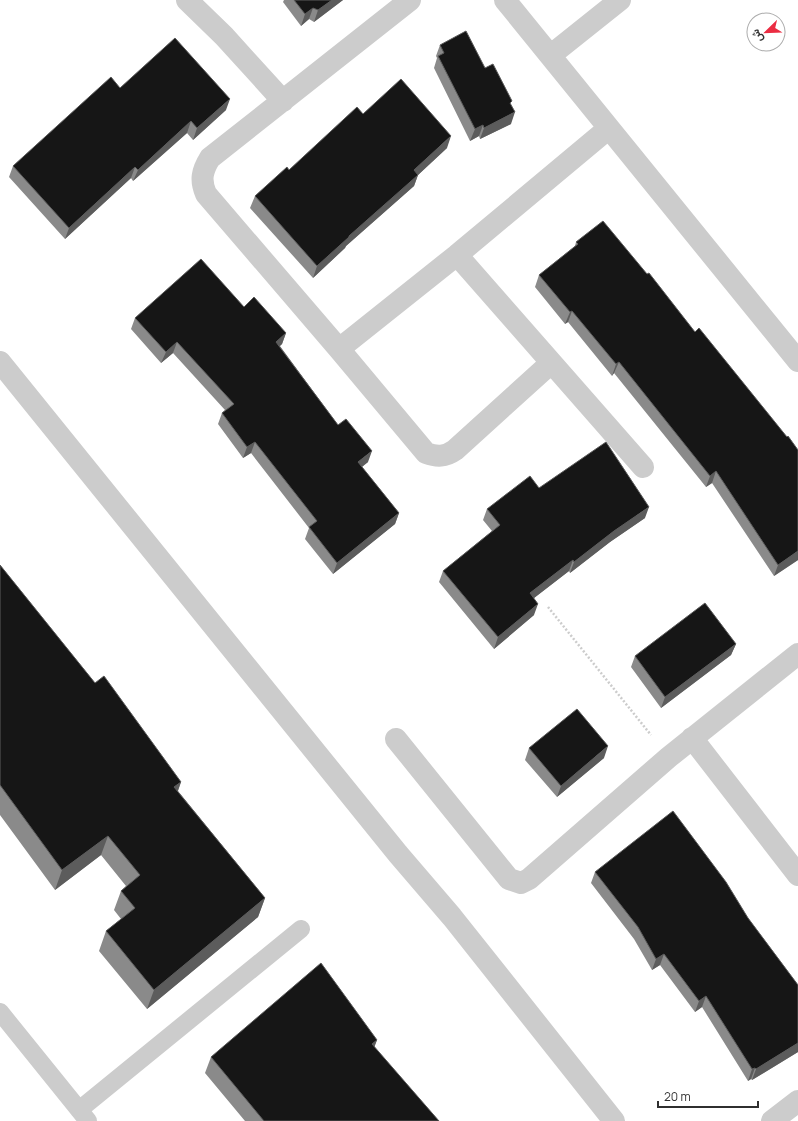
<svg xmlns="http://www.w3.org/2000/svg" width="798" height="1121" font-family="Manrope,Vazirmatn,sans-serif">
	<rect width="100%" height="100%" fill="#fff"/>
	<g fill="none" stroke-linecap="round" stroke-linejoin="round">
		<path stroke="#ccc" stroke-width="2.5" stroke-dasharray="2 2" stroke-linecap="butt" d="M548,607l103,128"/>
		<path stroke="#ccc" stroke-width="18" d="M0,1012l88,109
			M79,1110l222,-181"/>
		<path stroke="#ccc" stroke-width="22" d="M187,0l37,36 59,65
			M410,0l-200,158c-8,13 -10,22 -4,36l133,155 87,104c11,4 19,4 29,-3l96,-87
			M505,0l293,361
			M551,55l69,-55
			M457,255l186,212
			M339,349l118,-94 152,-127
			M0,362l398,492 54,63 162,204
			M692,738l106,137
			M396,739l113,140 12,4 8,-4 140,-122 129,-103
			M772,1121l26,-20"/>
	</g>
	<path fill="#8a8a8a" d="M284,0h59l-29,22 -5,-3 -8,7 -18,-24z
		M440,45l45,23 26,37v19l-31,15 -1,-3 -9,5 -36,-73 3,-10 -1,-2z
		M120,88l106,22 -33,30 -6,-7 -54,48 -2,-3 -66,61 -56,-62 4,-11z
		M363,114l84,34 -29,27 -4,11 -68,60 -1,2 -32,30 -63,-70 5,-12 34,-26z
		M576,242l222,318 -24,16 -62,-93 -6,4 -92,-114 -2,3 -44,-54 -3,2 -30,-37 4,-12 36,-29z
		M244,307l42,26 -4,11 -2,2 58,79 30,37 -6,5 37,46 -4,11 -62,50 -28,-35 4,-11 -58,-75 -8,5 -25,-34 4,-11 3,-3 -52,-57 -12,10 -30,-34 4,-11z
		M539,488l106,30 -35,24 -40,31 -1,-2 -35,27v17l-40,34 -55,-67 4,-11 49,-40 -9,-11 4,-11z
		M0,565l95,118 86,99 -3,9 87,107 -7,19 -111,92 -48,-58 7,-20 15,-12 -7,-9 7,-19 5,-5 -25,-31 -46,35 -55,-75z
		M736,644l-5,11 -70,53 -30,-41 4,-11z
		M529,748l75,10 -47,39 -32,-37z
		M595,872l153,46 50,67v67l-46,28 -1,-1 -3,2 -46,-74 -7,5 -35,-47 -8,5 -18,-31 -43,-56z
		M377,1040l-3,7 65,74h-194l-40,-48 6,-16z"/>
	<path fill="#5c5c5c" d="M332,0h11l-29,22 4,-12z
		M313,8l-4,11 -8,7 4,-12z
		M230,99l-4,11 -33,30 4,-12z
		M515,112l-4,12 -31,15 4,-11z
		M191,121l-4,12 -54,48 5,-11z
		M483,125l-4,11 -9,5 5,-12z
		M451,136l-4,12 -29,27 -4,11 -68,60 -1,2 -32,30 4,-12 32,-30 65,-66z
		M135,167l-4,11 -66,61 4,-11z
		M572,311l-4,11 -3,2 5,-12z
		M286,333l-4,11 -10,9 4,-11z
		M177,342l-4,11 -12,10 5,-11z
		M619,362l-5,11 -2,3 4,-12z
		M255,442l-4,11 -8,5 4,-11z
		M372,451l-4,11 -14,11 4,-11z
		M716,471l-4,12 -6,4 4,-11z
		M649,507l-4,11 -35,24 -40,31 4,-11 40,-31z
		M399,513l-4,11 -62,50 4,-11z
		M798,551v9l-24,16 4,-11z
		M573,560l-4,11 -44,34 5,-12z
		M538,604l-4,11 -40,34 4,-12z
		M736,644l-5,11 -70,53 4,-11z
		M608,746l-4,12 -47,39 4,-11z
		M181,782l-7,19v-14z
		M108,836l-7,19 -46,35 7,-20z
		M265,898l-7,19 -111,92 7,-19z
		M664,954l-4,11 -8,5 4,-11z
		M706,996l-4,11 -7,5 4,-11z
		M377,1040l-6,16 1,-12z
		M798,1043v9l-46,28 4,-11z
		M755,1068l-4,11 -3,2 4,-12z"/>
	<path fill="#161616" stroke="#5c5c5c" d="M294,0h38l-14,10 -5,-2 -8,6z
		M466,31l19,37 8,-4 19,37 -2,2 5,9 -31,16 -1,-3 -8,4 -37,-73 6,-3 -4,-8z
		M175,38l55,61 -33,29 -6,-7 -53,49 -3,-3 -66,61 -56,-62 98,-89 9,11z
		M401,79l50,57 -37,34 4,5 -69,61v1l-32,29 -62,-70 32,-29 2,3 68,-63 6,7z
		M603,221l44,53 2,-1 46,59 4,-4 88,109 1,-1 10,14v101l-20,14 -62,-94 -6,5 -91,-114 -3,2 -44,-53 -2,1 -31,-37 39,-31 -2,-2z
		M201,259l43,48 10,-10 32,36 -10,9 62,83 8,-6 26,32 -14,11 41,51 -62,50 -28,-36 8,-6 -62,-79 -8,5 -25,-34 12,-9 -57,-62 -11,10 -31,-34z
		M606,442l43,65 -35,24 -40,31 -1,-2 -43,33 8,11 -40,33 -55,-66 57,-46 -13,-16 43,-33 9,12z
		M0,565l95,118 9,-7 77,106 -7,5 91,111 -111,92 -48,-59 29,-23 -14,-17 19,-16 -32,-39 -46,34 -62,-85z
		M705,603l31,41 -71,53 -30,-41z
		M577,709l31,37 -47,40 -32,-38z
		M673,811l53,71 22,36 50,67v58l-42,26 -1,-1 -3,1 -46,-73 -7,5 -35,-47 -8,5 -18,-32 -43,-55z
		M321,963l56,77 -5,4 67,77h-175l-53,-64z"/>
	<g transform="translate(766 32) rotate(247)"><circle r="19" fill="#ffffff" stroke="#acacac"/>
	<path d="M0-3L7 15L0 10L-7 15Z" fill="#eb2c42"/>
	<text y="-6" font-size="11" font-weight="bold" text-anchor="middle" fill="#2f2f2f">ش</text>
	</g>
	<path d="M658 1101v6h100v-6" fill="none" stroke="#2f2f2f" stroke-width="2"/>
	<text x="664" y="1101" font-size="12" fill="#2f2f2f" stroke="#ffffff" stroke-width="3" paint-order="stroke">20 m</text>
</svg>
